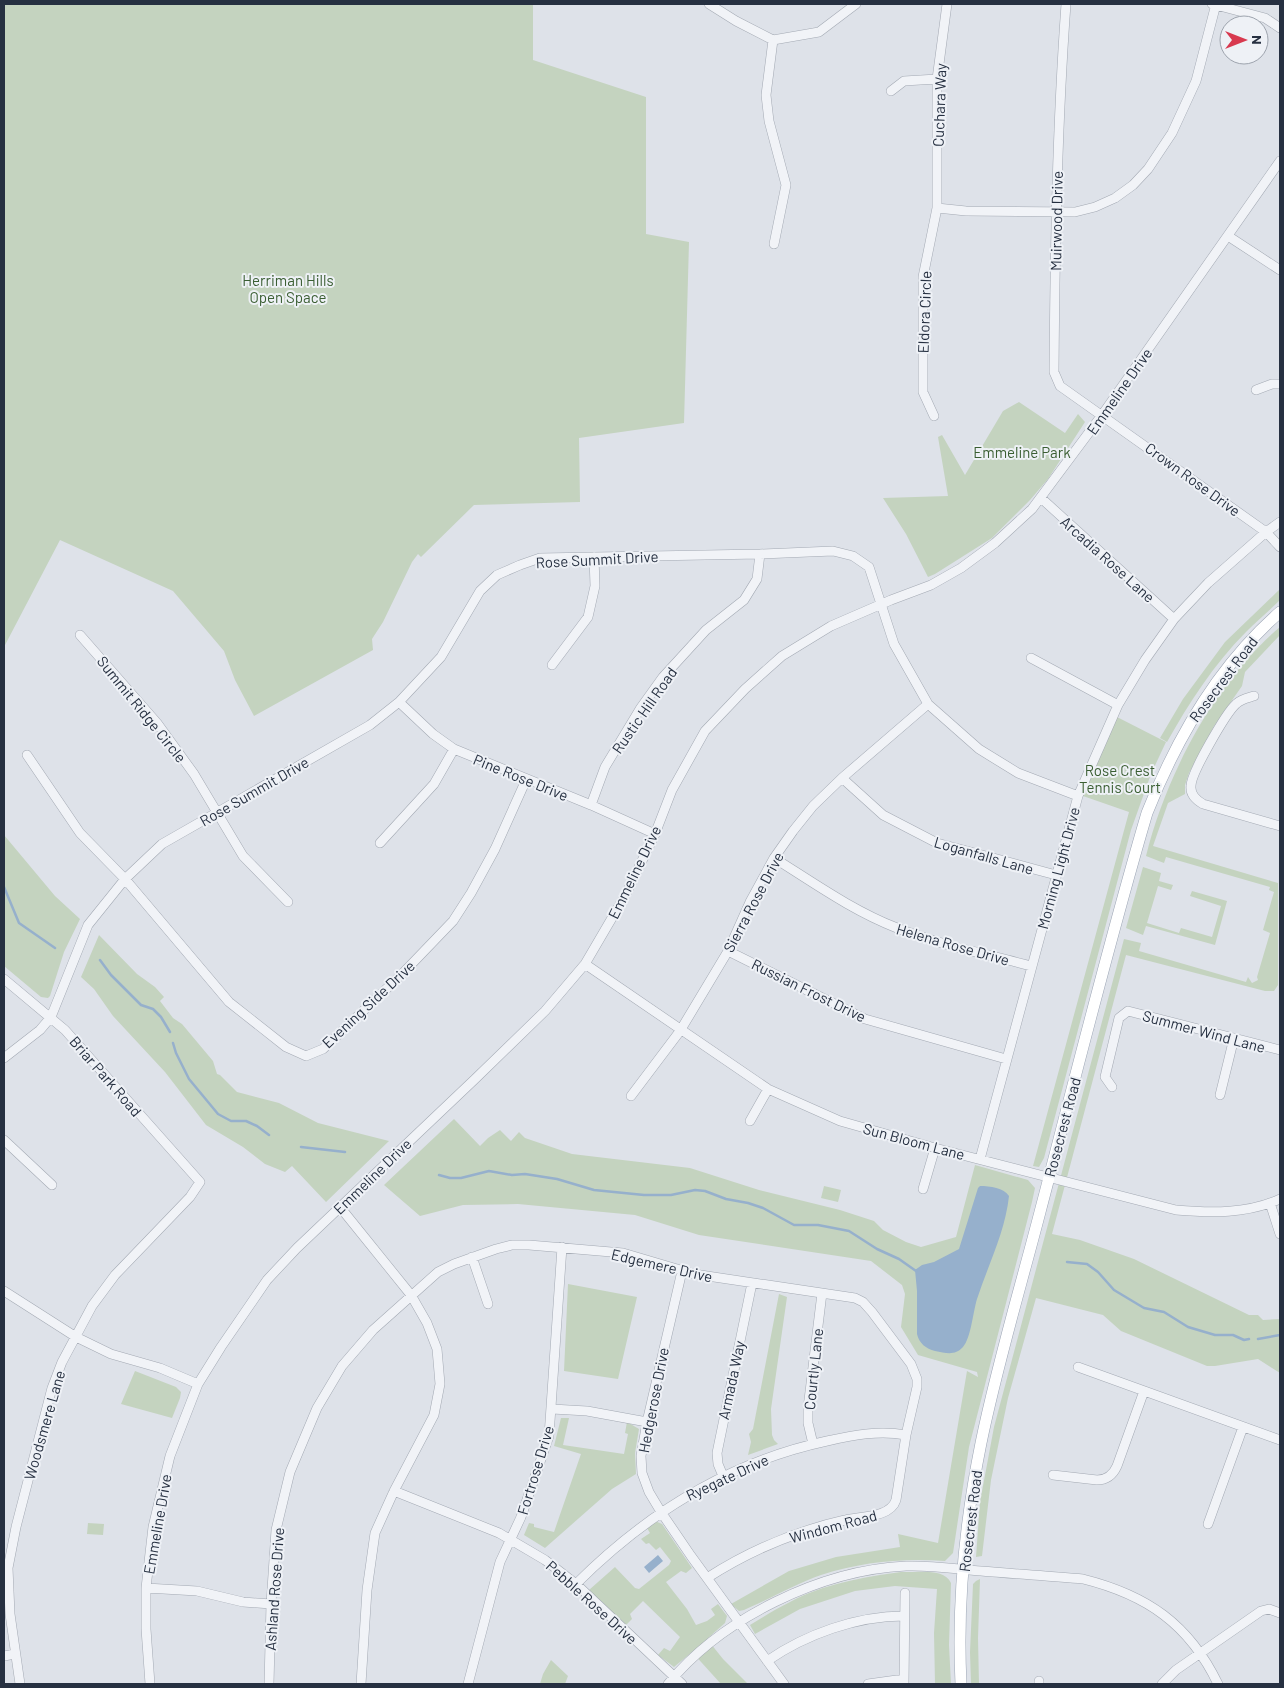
<svg xmlns="http://www.w3.org/2000/svg" width="1284" height="1688" font-family="Barlow,sans-serif">
	<rect width="100%" height="100%" fill="#dee2e9"/>
	<path fill="#c4d3bf" d="M4,4h529v56l113,37v137l43,8 -5,181 -105,15 1,64 -106,3 -53,52 -3,-3 -6,8 -29,60 -11,17 1,11 -119,66 -19,-36 -11,-29 -51,-60 -113,-51 -56,107z
		M1019,402l46,31 13,-19 7,8 -37,57 -18,21 -38,38 -57,36 -7,3 -22,-43 -23,-36 65,-2 -10,-59 4,-2 23,40 38,-64z
		M1280,589v11c-11,11 -23,21 -34,32 -32,32 -57,71 -79,110l-7,-4 23,-39 42,-57z
		M1280,627v8l-35,37 -3,14 -28,40 -25,47 -4,12v9l-17,9 -15,43 125,37v102l-4,6h-9l-139,-36 -74,279 28,6 54,19 115,56h9l5,5 17,-1v54l-22,-14 -43,7h-8l-86,-35 -18,-16 -67,-17 -28,100 -17,82 -9,76 -6,1 4,-55 14,-75 130,-488 17,4 -2,8 107,31 2,-5 4,6 6,-3 -1,-3 13,-44 -7,-3 11,-38 -5,-2 1,-3 -104,-30 -2,6 -18,-7c20,-81 69,-174 134,-229z
		M1117,717l49,25 -15,32 -20,56 -87,328 -5,9 -6,-1 96,-354 -46,-16z
		M4,835l51,61 25,23 -16,33 -14,44 -2,2 -7,-1 -37,-31z
		M1143,867l18,6 -2,8 14,4 -2,5 -13,-4 -11,37 32,10 2,-5 31,9 9,-31 -31,-10 2,-5 35,10 -12,44 -69,-19 -3,9 -17,-7z
		M99,935l38,39 18,13 9,10 -4,4 13,17 9,6 31,37 4,13 3,1 17,17 42,11 39,20 71,18 -63,61 -34,-36 -7,6 -20,-8 -22,-17 -37,-22 -41,-53 -52,-56 -19,-27 -13,-12z
		M454,1119l26,27 8,-8 12,-8 11,11 8,-9 6,6 47,16 118,14 69,22 81,20 34,11 9,9 23,12 15,5 35,-10 19,-72 53,15 7,8 -3,14 -63,245 -16,106 -8,8c-43,-3 -83,1 -124,14 -24,8 -53,25 -77,35l-5,1 -8,-7 58,-33 47,-14 64,-10 -2,-13 40,9 29,-172 11,6 -1,-5 -59,-17 -17,-28 4,-33 -3,-9 -31,-24 -172,-26 -64,-20 -117,-11 -55,1 -43,11 -36,-31z
		M824,1186l17,4 -3,12 -17,-4z
		M568,1284l69,13 -19,82 -54,-8z
		M779,1294l8,3 -16,112 1,26 2,5 4,4 -30,11 3,-13 -2,-8 4,-5z
		M135,1371l41,16 5,5 -1,6 -8,20 -51,-14z
		M561,1418h8l-6,27 61,9 4,-20 -3,-1 2,-11 12,7 -4,24 1,21 -24,15 -67,59 -21,-13 5,-12 5,1v3l20,5 27,-78 -27,-8z
		M655,1521l7,3 30,44 -6,5 -5,-2 -15,11 21,27 9,16 11,-4 8,-6 -4,-6 7,-5 9,12 -2,7 -18,16 16,20 25,25h-27l-29,-32 -18,15 -16,-12 6,-7 6,3 10,-14 -37,-36 -13,13 2,5 -6,6 -37,-35 26,-23 20,21 4,1 30,-24 2,-4 -11,-14 -4,3 -7,-7 -3,1 -5,-5 9,-6 -3,-5z
		M88,1523l16,1 -1,11 -16,-1z
		M901,1572c15,1 43,-5 50,11l-2,62 2,39h-16l-1,-51 3,-44 -42,-3 -40,5 -55,18 -45,25 -5,-9c13,-8 26,-16 40,-23 33,-18 74,-25 111,-30z
		M980,1579l-2,59 1,46h-8l-1,-32 3,-68 3,-3z
		M551,1660l17,16 -3,8h-25l3,-10z"/>
	<path fill="#96b0cc" d="M980,1186c10,0 24,2 29,10 -4,37 -21,69 -32,103 -4,13 -6,39 -14,48 -8,9 -17,6 -28,4 -9,-2 -16,-8 -18,-17v-43l-2,-21 7,-5 12,-3 25,-13 19,-61z
		M658,1555l5,6 -14,12 -5,-6z"/>
	<g fill="none" stroke-linecap="round" stroke-linejoin="round">
		<path stroke="#96b0cc" stroke-width="2.5" d="M4,887l15,36 36,25
			M100,960l11,15 30,30 12,4 8,8 9,15
			M173,1043l3,10 13,26 29,35 13,7h15l11,5 12,9
			M301,1147l44,5
			M439,1175l11,3h11l28,-7 23,4 13,-1 32,5 37,11 50,5h27l24,-5 10,1 21,8 22,4 15,5 31,17h24l31,6 28,18 22,10 17,12
			M1067,1262l20,2 11,8 16,18 30,18 20,4 24,15 27,8h18l11,5 5,-1
			M1258,1339l22,-4"/>
		<defs>
			<path id="minor" d="M709,4l27,17 37,19 46,-8 37,-28
				M1066,4c-9,123 -11,245 -12,368l6,14 206,146 14,15
				M1212,4l53,14 15,10
				M773,40l-7,55 3,26 17,64 -12,59
				M891,91l13,-10 33,-2
				M937,208l29,3 109,1 20,-5 20,-9 18,-13 15,-16 24,-36 24,-52 20,-77
				M1228,236l52,34
				M1256,390l16,-6h8
				M934,416l-11,-24v-115l14,-69v-129l10,-75
				M1041,498l133,121
				M80,635l77,88 37,51 49,82 45,46
				M1031,658l87,47
				M552,665l36,-48 7,-31 -1,-29
				M1254,696c-7,2 -13,3 -18,8 -10,9 -45,69 -45,82 -1,9 5,14 12,18l77,22
				M399,702l34,32 21,15 137,56 64,29
				M27,755l53,78 45,46 104,123 57,45 20,9 17,-7 80,-76 50,-52 18,-28 24,-44 31,-69
				M842,778l41,37 54,28 119,32
				M591,805l14,-38 35,-58 23,-32 43,-47 38,-30 13,-21 3,-25
				M380,843l54,-59 20,-35
				M774,858c40,25 79,53 123,70 43,17 89,26 134,38
				M728,951l137,68 141,40
				M585,964l183,125 72,32 95,27 241,62c35,3 71,4 104,-11
				M4,979l61,51 135,152 -10,15 -75,78 -23,31 -30,56 -10,26 -36,139 -8,41 2,46 10,70
				M4,1058l36,-28 11,-13 37,-92 37,-46 37,-35 208,-119 29,-23 42,-45 39,-66 17,-16 23,-10 20,-7 220,-4 73,-3 20,5 16,11 25,77 34,60 51,45 39,24 60,23
				M1112,1087l-7,-10 14,-59 9,-7 152,39
				M1220,1095l14,-57
				M631,1096l49,-65 48,-80 22,-49 24,-44 19,-27 20,-25 29,-28 86,-74
				M750,1121l18,-32
				M4,1140l48,45
				M980,1159l98,-363 40,-91 27,-45 29,-41 34,-36 58,-51 14,-10
				M923,1189l12,-41
				M1270,1203l10,31
				M340,1207l71,88 16,28 10,26 3,35 -6,31 -40,76 -19,42 -8,57 -6,94
				M472,1257l16,47
				M682,1271l-35,151 -6,34 1,17 7,19 12,20 30,44 93,128
				M4,1291l72,46 35,17 49,14 38,16
				M1078,1367l202,73
				M552,1409l35,2 60,11
				M813,1444l-5,-21v-15l14,-115
				M1053,1475l44,5c10,0 16,-5 20,-14l27,-75
				M723,1476l-5,-12 -1,-11 35,-170
				M394,1491l105,42 46,27 31,24 106,100
				M1208,1524l35,-97
				M576,1584c70,-70 153,-122 251,-143 27,-6 52,-11 79,-6
				M146,1588l51,3 46,11 28,2
				M4,1656l11,-2
				M767,1661c39,-27 90,-45 137,-45
				M1039,1681v3
				M150,1684l-4,-55v-41l7,-61 17,-71 28,-72 23,-37 46,-67 30,-32 178,-169 70,-68 40,-47 41,-70 29,-60 17,-44 33,-59 40,-42 37,-33 49,-30 60,-26 40,-15 30,-17 34,-25 37,-34 70,-94 178,-254
				M269,1684l2,-80 5,-74 14,-58 27,-64 25,-42 31,-36 65,-58 16,-8 42,-15 16,-4h17l94,8 71,21 161,24 8,4 9,10 39,52 6,15v8l-11,48 -10,65c-6,18 -35,16 -51,20 -49,11 -96,31 -138,58
				M468,1684l32,-122 21,-45 28,-81 13,-189
				M668,1684c54,-66 153,-114 238,-118 25,-1 50,3 75,5 34,3 68,5 102,8 64,16 106,45 135,105
				M868,1684l36,-5
				M904,1684l1,-91
				M1162,1684l14,-14 85,-59 8,-2 11,4"/>
			<path id="major" d="M961,1684c-4,-80 4,-162 20,-241 16,-78 39,-154 59,-231 35,-133 68,-267 107,-399 30,-76 71,-147 133,-201"/>
		</defs>
		<use href="#minor" stroke="#a3a9b3" stroke-width="10"/>
		<use href="#major" stroke="#9da6b5" stroke-width="12"/>
		<use href="#minor" stroke="#f1f3f7" stroke-width="9"/>
		<use href="#major" stroke="#fff" stroke-width="11"/>
	</g>
	<g text-anchor="middle" dominant-baseline="central" stroke-width="4" stroke-linejoin="round" paint-order="stroke">
		<g font-size="15" fill="#263041" stroke="#eef1f6">
			<text transform="translate(939 105) rotate(-88)">Cuchara Way</text>
			<text transform="translate(1056 221) rotate(-89)">Muirwood Drive</text>
			<text transform="translate(924 312) rotate(-88)">Eldora Circle</text>
			<text transform="translate(1119 391) rotate(-55)">Emmeline Drive</text>
			<text transform="translate(1193 479) rotate(36)">Crown Rose Drive</text>
			<text transform="translate(597 559) rotate(-3)">Rose Summit Drive</text>
			<text transform="translate(1108 559) rotate(42)">Arcadia Rose Lane</text>
			<text transform="translate(1223 679) rotate(-53)">Rosecrest Road</text>
			<text transform="translate(142 709) rotate(51)">Summit Ridge Circle</text>
			<text transform="translate(644 710) rotate(-55)">Rustic Hill Road</text>
			<text transform="translate(521 777) rotate(22)">Pine Rose Drive</text>
			<text transform="translate(254 791) rotate(-30)">Rose Summit Drive</text>
			<text transform="translate(984 855) rotate(16)">Loganfalls Lane</text>
			<text transform="translate(1058 868) rotate(-75)">Morning Light Drive</text>
			<text transform="translate(634 872) rotate(-64)">Emmeline Drive</text>
			<text transform="translate(753 902) rotate(-62)">Sierra Rose Drive</text>
			<text transform="translate(953 944) rotate(16)">Helena Rose Drive</text>
			<text transform="translate(809 990) rotate(26)">Russian Frost Drive</text>
			<text transform="translate(368 1004) rotate(-43)">Evening Side Drive</text>
			<text transform="translate(1204 1031) rotate(15)">Summer Wind Lane</text>
			<text transform="translate(106 1076) rotate(49)">Briar Park Road</text>
			<text transform="translate(1062 1127) rotate(-75)">Rosecrest Road</text>
			<text transform="translate(914 1141) rotate(15)">Sun Bloom Lane</text>
			<text transform="translate(372 1176) rotate(-44)">Emmeline Drive</text>
			<text transform="translate(662 1265) rotate(13)">Edgemere Drive</text>
			<text transform="translate(813 1369) rotate(-84)">Courtly Lane</text>
			<text transform="translate(731 1380) rotate(-78)">Armada Way</text>
			<text transform="translate(653 1400) rotate(-79)">Hedgerose Drive</text>
			<text transform="translate(44 1425) rotate(-74)">Woodsmere Lane</text>
			<text transform="translate(535 1470) rotate(-73)">Fortrose Drive</text>
			<text transform="translate(727 1477) rotate(-25)">Ryegate Drive</text>
			<text transform="translate(970 1521) rotate(-83)">Rosecrest Road</text>
			<text transform="translate(157 1524) rotate(-80)">Emmeline Drive</text>
			<text transform="translate(833 1526) rotate(-15)">Windom Road</text>
			<text transform="translate(274 1589) rotate(-86)">Ashland Rose Drive</text>
			<text transform="translate(592 1602) rotate(42)">Pebble Rose Drive</text>
		</g>
		<g font-size="15" fill="#3a5e32" stroke="#eef1f6">
			<text x="288" y="280">Herriman Hills<tspan x="288" dy="17">Open Space</tspan></text>
			<text x="1022" y="452">Emmeline Park</text>
			<text x="1120" y="770">Rose Crest<tspan x="1120" dy="17">Tennis Court</tspan></text>
		</g>
	</g>
	<rect width="1284" height="1688" fill="none" stroke="#263041" stroke-width="10"/>
	<g transform="translate(1244 40) rotate(90)"><circle r="24" fill="#eef1f6" stroke="#9ea4ae"/>
	<path d="M0-4L9 19L0 12L-9 19Z" fill="#d8394f"/>
	<text y="-8" font-size="14" font-weight="bold" text-anchor="middle" fill="#263041">N</text>
	</g>
</svg>
